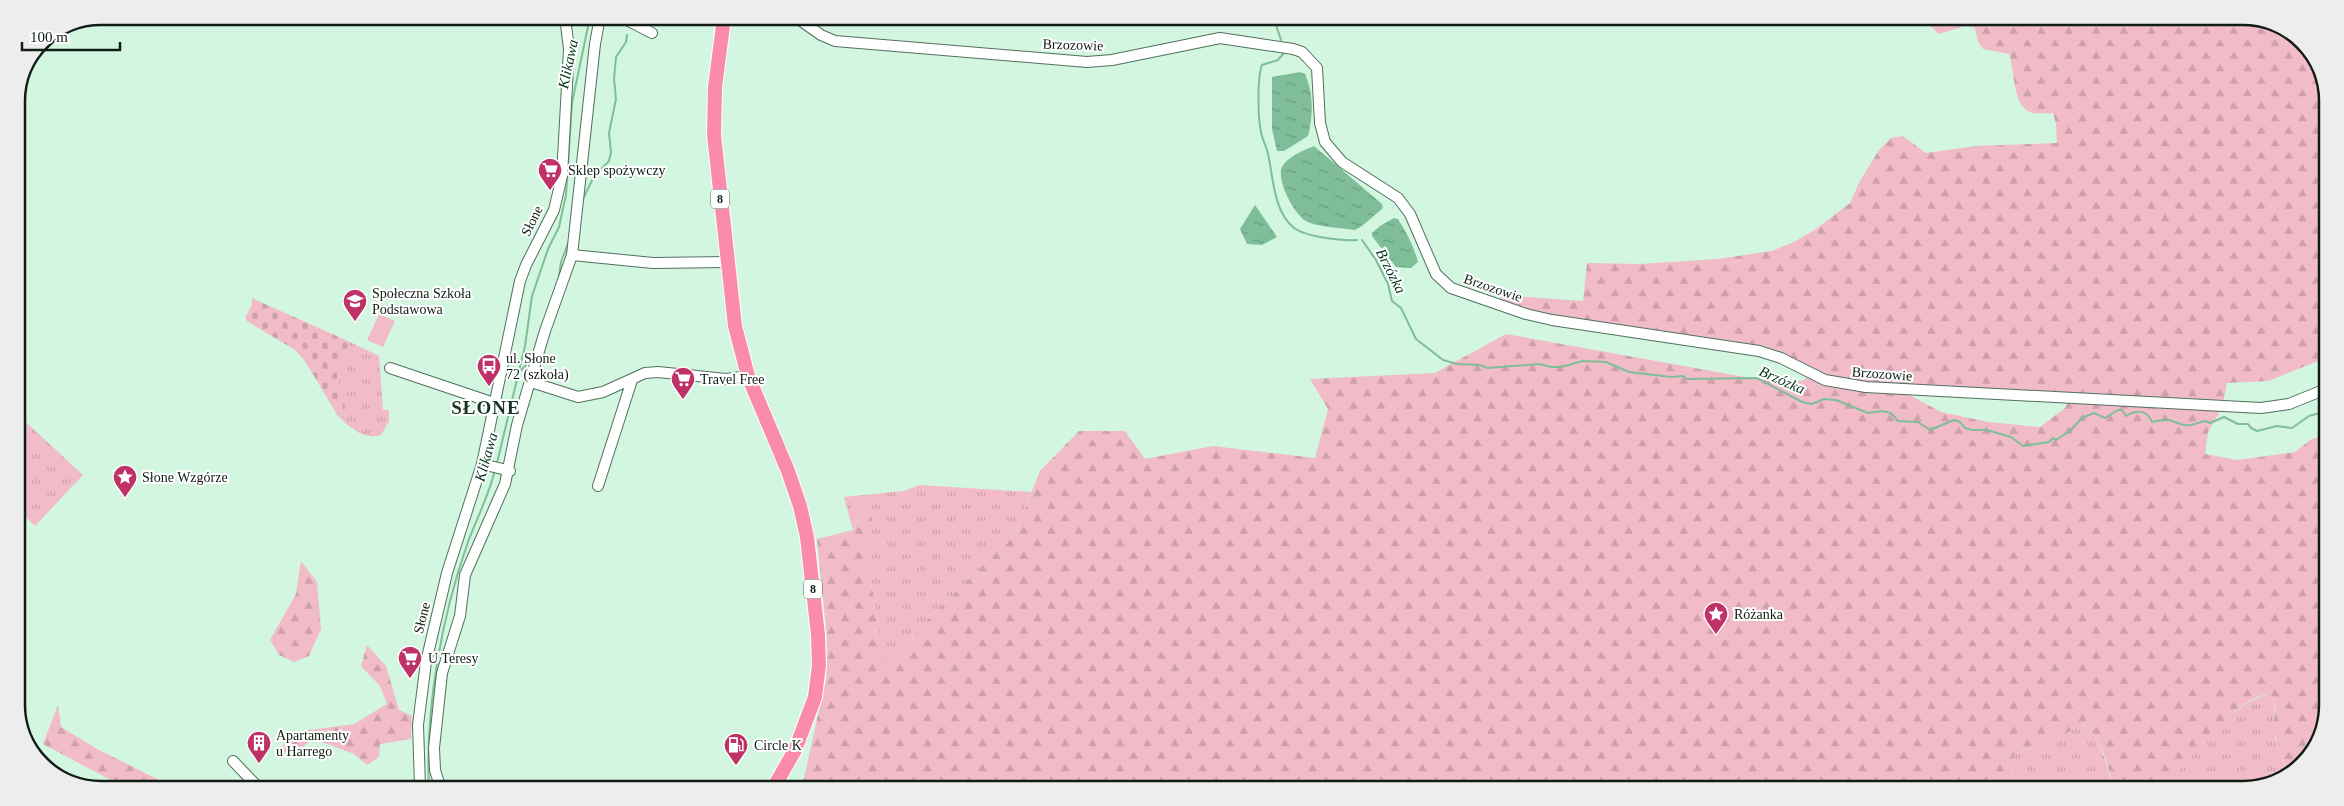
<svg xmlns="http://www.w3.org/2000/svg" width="2344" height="806" font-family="'Times New Roman',serif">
	<defs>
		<pattern id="grass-tufts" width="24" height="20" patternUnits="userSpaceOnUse" patternTransform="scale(1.25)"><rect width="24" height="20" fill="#f1bbc8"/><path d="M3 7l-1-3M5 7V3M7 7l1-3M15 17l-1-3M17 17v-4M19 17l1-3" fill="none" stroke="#cea0ab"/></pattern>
		<pattern id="forest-firs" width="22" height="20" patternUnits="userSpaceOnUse" patternTransform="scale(1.25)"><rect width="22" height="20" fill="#f1bbc8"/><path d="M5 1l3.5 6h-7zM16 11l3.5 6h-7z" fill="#cea0ab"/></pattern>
		<pattern id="cemetery-stones" width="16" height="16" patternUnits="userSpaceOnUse" patternTransform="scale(1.25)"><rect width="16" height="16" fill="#f1bbc8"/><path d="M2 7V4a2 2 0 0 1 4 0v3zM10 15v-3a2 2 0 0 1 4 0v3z" fill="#cea0ab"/></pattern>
		<pattern id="water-ripples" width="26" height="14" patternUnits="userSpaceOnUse" patternTransform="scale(1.25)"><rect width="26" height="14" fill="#7fbe99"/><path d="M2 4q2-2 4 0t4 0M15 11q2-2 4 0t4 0" fill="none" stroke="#679a7c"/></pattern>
	</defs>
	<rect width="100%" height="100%" fill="#d2f6e0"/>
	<path fill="url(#grass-tufts)" d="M350,342l29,14 4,54h6v11l-8,14c-18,5 -30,-7 -43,-19l9,-1 -10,-40z
		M16,413l67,62 -48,51 -19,-18z
		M920,485l111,7 -17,43 -84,82 -46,53 -9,-67 -10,-49 7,-26 -8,-24 -11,26 -9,-33 60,-6z
		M2267,695l5,2 3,5 -1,26 2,13 13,33 -37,13 -29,-7 -14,3 -3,7h-41c15,-26 72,-92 102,-95z
		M2079,724c18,1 32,50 33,65h-101l1,-27 4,-9 33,-10z"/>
	<path fill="url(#forest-firs)" fill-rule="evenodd" d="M1924,20l346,1 40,28 18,46 -2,263 -58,23 -41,2 -5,25 -14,24 -3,22 32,6 58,-8 15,-12 15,-6 -2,298 -28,40 -6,2c-5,-15 -14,-31 -15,-47 -1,-8 5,-25 -2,-30 -22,-17 -97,75 -107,93l-53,-1c-1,-20 -12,-53 -29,-65l-34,19 -33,10 -4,9 -1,27 -1209,-2 24,-108 1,-40 -10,-100 36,-9 11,-26 7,3 1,21 -7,26 10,49 10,66 45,-52 84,-82 26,-64 39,-40h46l20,28 68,-13 102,12 13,-49 -18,-30 125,-6 71,-39 250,45 46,2 8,-6 -45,-29 -231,-34 -34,-11 1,-6 82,6 4,-38 53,1 77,-5 55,-8 22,-9 22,-13 34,-26 10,-22 19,-31 12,-12 12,-2 23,17 50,-7 81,-3 -1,-19 -3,-11c-7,0 -14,1 -20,0 -21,-4 -18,-44 -24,-59l-26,-5 -5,-7 -3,-14 -10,-2 -26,8zM1900,390l167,13 -2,5 -25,19 -52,-5 -47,-10z
		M301,561l16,21 4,47 -12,27 -15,6 -15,-7 -9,-15 26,-46z
		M367,645l19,21 13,44 13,6 -1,23 -31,5 -1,13 -12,8 -13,-11 -40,-15 -21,14 -9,-1 -1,-13 5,-6 66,-9 33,-20 -7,-18 -19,-20z
		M58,705l3,22 38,23 72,36 -51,-1 -77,-41z
		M2216,779l36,8 -8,3h-38l3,-7z"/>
	<path fill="url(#cemetery-stones)" d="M252,298l98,44 -13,33 10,40 -9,1 -33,-55 -10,-11 -48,-29 -2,-3 7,-14z"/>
	<path fill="#f1bbc8" d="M379,314l16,7 -12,26 -16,-7z"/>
	<path fill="url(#water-ripples)" d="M1300,72l5,2c9,20 8,42 3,62l-24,15h-7l-5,-22v-52z
		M1314,146l68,58 1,4 -21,18 -7,4c-13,-2 -39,-3 -49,-9 -12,-7 -30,-41 -24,-54 5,-10 22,-17 32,-21z
		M1255,205l22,32 -15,8 -15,-1 -7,-15z
		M1394,218l4,1c9,14 16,28 20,43l-7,6 -15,-1 -24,-31v-3l8,-7z"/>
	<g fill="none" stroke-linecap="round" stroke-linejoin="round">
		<path stroke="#7fbe99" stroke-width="2" d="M1274,19l7,21
			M1283,54l-5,6 -16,5c-5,13 -4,53 -1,67 1,6 4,12 6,18 7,26 5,60 27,78 12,9 48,13 63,12
			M583,199l11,-23 15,-15 2,-9 -2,-19 7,-34 -2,-20 2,-22 10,-15 1,-7
			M1362,240l14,20 12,24 4,17 9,7 15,31 27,21 14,4 23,1 7,3 53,-4 11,3h10l22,-6 23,1 23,10 43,5 11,-1 4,3 70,-1 45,24 10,2 12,-5 12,1 32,13 14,-2 9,2 7,8 20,1 12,8 24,-10 6,2 5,6 7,2h15l24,7 12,9 26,-4 4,-4 3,2 14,-9 12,-13 12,-5 11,5 13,-8h4l4,6c10,-6 21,-7 26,6 19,-4 15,-2 32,3 8,2 14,-3 21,-4l5,2 14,-6 14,7h10l3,4 6,3 20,-5 15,2 17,-12 14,-4 -1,-8 4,-3
			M559,277l2,-15 8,-21
			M519,373l13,-15
			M497,463l28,-117 7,-50 16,-47 11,-22 7,-32 6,-92 18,-86
			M429,786c-4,-78 13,-171 39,-244 9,-24 21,-47 27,-72"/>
		<defs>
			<path id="minor" d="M621,17l31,16
				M797,18l24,17 14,6 252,21 25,-2 108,-22 73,11 9,3 15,16 3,55 5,19 17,20 56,36 12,16 26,60 15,14 75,26 26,6 207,31 22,7 44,22 41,7 395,21 28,-4 37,-15
				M572,255l81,8 74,-1
				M390,368l104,35
				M531,382l47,15 25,-5 42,-19 13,-1 68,7 22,-3
				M482,464l28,7
				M598,486l34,-106
				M233,761l24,25
				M420,786l-2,-61 8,-63 21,-89 35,-109 38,-183 6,-16 28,-55 8,-34 7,-127 -4,-32
				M440,786l-5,-16 -1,-22 8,-75 18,-57 5,-41 40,-91 12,-59 28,-94 27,-76 23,-211 5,-27"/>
			<path id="highway" d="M724,18l-9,69 -1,48 21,191 13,50 40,95 12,35 7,31 11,98 1,30 -4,32 -20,53 -21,37"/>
		</defs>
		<use href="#minor" stroke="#50705d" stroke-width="12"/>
		<use href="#highway" stroke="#fff" stroke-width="16"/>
		<use href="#minor" stroke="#fff" stroke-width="10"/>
		<use href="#highway" stroke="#fb8bac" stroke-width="14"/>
	</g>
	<defs>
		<symbol id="supermarket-pin" viewBox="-11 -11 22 30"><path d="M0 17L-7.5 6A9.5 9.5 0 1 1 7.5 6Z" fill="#be3268" stroke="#fff"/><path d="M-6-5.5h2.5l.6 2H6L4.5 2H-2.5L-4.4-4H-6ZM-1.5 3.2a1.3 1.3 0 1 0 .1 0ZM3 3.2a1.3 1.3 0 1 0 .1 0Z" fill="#fff"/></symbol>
		<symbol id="school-pin" viewBox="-11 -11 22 30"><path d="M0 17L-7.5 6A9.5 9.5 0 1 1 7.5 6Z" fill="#be3268" stroke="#fff"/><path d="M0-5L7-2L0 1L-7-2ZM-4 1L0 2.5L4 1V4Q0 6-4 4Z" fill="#fff"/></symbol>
		<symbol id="bus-pin" viewBox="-11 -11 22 30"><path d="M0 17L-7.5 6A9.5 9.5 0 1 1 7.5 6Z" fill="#be3268" stroke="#fff"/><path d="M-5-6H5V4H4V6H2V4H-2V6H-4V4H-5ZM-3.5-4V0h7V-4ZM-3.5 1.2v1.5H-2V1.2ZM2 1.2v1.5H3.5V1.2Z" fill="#fff"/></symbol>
		<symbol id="sight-pin" viewBox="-11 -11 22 30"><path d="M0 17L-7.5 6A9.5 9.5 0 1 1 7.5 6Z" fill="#be3268" stroke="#fff"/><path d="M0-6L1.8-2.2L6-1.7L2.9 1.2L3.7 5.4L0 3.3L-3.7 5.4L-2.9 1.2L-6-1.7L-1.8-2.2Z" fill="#fff"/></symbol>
		<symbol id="building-pin" viewBox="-11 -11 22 30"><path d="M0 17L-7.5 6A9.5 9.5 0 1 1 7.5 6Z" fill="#be3268" stroke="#fff"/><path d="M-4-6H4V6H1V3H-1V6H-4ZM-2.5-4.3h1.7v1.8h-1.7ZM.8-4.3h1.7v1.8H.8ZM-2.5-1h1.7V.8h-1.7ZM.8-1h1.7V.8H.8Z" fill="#fff"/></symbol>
		<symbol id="fuel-pin" viewBox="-11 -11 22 30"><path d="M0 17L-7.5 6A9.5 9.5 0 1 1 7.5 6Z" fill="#be3268" stroke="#fff"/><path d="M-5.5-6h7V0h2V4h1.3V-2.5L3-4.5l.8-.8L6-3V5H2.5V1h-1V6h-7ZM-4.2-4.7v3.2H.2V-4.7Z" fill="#fff"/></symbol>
	</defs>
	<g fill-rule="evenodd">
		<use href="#supermarket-pin" x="536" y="156" width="28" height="38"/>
		<use href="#school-pin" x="341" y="287" width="28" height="38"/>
		<use href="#bus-pin" x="475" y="352" width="28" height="38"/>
		<use href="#supermarket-pin" x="669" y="365" width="28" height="38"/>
		<use href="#sight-pin" x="111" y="463" width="28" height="38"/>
		<use href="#sight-pin" x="1702" y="600" width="28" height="38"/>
		<use href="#supermarket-pin" x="396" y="644" width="28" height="38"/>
		<use href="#building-pin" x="245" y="729" width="28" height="38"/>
		<use href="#fuel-pin" x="722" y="731" width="28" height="38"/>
	</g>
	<g text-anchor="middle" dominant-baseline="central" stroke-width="4" stroke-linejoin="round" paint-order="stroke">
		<g fill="#fff" stroke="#58605b" stroke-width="1">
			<rect x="711" y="189.5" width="18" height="19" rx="4"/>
			<rect x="804" y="579.5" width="18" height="19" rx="4"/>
		</g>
		<g font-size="12" font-weight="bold" fill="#101c15">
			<text x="720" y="199">8</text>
			<text x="813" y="589">8</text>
		</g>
		<g font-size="14" fill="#101c15" stroke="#fff">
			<text transform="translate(1073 45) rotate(2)">Brzozowie</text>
			<text transform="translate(532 221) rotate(-64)">Słone</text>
			<text transform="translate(1493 288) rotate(19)">Brzozowie</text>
			<text transform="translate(1882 374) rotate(4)">Brzozowie</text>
			<text transform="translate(422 618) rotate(-76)">Słone</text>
		</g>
		<g font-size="14" fill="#101c15" stroke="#fff" text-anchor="start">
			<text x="568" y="170">Sklep spożywczy</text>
			<text x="372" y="293">Społeczna Szkoła<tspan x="372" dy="16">Podstawowa</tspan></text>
			<text x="506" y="358">ul. Słone<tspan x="506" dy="16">72 (szkoła)</tspan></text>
			<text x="700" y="379">Travel Free</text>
			<text x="142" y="477">Słone Wzgórze</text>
			<text x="1734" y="614">Różanka</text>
			<text x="428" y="658">U Teresy</text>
			<text x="276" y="735">Apartamenty<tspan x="276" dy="16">u Harrego</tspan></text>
			<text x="754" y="745">Circle K</text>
		</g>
		<g font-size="15" font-style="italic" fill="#00331c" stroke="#fff">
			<text transform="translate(568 64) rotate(-78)">Klikawa</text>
			<text transform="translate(1391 271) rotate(63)">Brzózka</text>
			<text transform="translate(1782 380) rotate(24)">Brzózka</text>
			<text transform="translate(486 457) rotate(-74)">Klikawa</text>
		</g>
		<g font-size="19" font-weight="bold" letter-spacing="1" fill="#163424" stroke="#fff">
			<text x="486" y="407">SŁONE</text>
		</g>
	</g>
	<path d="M0 0H2344V806H0ZM101 25H2243A76 76 0 0 1 2319 101V705A76 76 0 0 1 2243 781H101A76 76 0 0 1 25 705V101A76 76 0 0 1 101 25Z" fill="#ecedec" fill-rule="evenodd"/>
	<path fill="none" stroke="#101c15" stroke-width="2.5" d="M101 25H2243A76 76 0 0 1 2319 101V705A76 76 0 0 1 2243 781H101A76 76 0 0 1 25 705V101A76 76 0 0 1 101 25Z"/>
	<path d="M22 42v8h98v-8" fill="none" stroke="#101c15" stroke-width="2.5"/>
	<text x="30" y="42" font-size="15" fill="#101c15" stroke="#ffffff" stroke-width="4" paint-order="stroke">100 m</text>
</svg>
